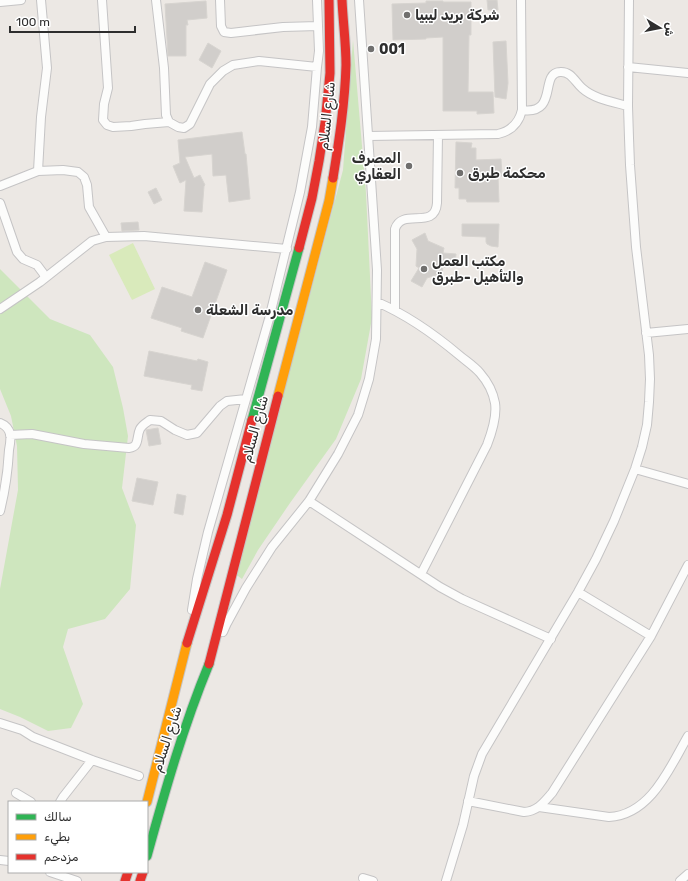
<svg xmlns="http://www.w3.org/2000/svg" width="688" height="881" font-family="Rubik,'Noto Naskh Arabic',sans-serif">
	<rect width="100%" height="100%" fill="#ece8e4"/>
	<path fill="#cee6be" d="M353,40l13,153 6,125 -11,61 -25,60 -46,64 -32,47 -16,29 -8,-6 63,-229 46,-174z
		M0,269l50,50 40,16 23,32 10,41 5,28 -6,52 14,37 -6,64 -25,30 -37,10 -5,18 8,23 12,34 -12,24 -23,3 -28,-14 -20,-8v-120l18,-99 -1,-44 -6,-30 -11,-27z"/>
	<path fill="#d9eabb" d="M133,243l22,46 -23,11 -23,-45z"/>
	<path fill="#d1cecb" stroke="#d7d4d0" d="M487,0h10l1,10h-10z
		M206,1l1,17 -20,2 1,5h-2v31h-18l-3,-52z
		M426,1h17v1h28v33h-2l-1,57h25l1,21 -17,1v-3h-34v-74l-17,1v1l-33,1 -1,-36 34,-1z
		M506,41l2,42 -2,16 -11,-2 -2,-55z
		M208,43l13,8 -9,17 -13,-8z
		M242,132l3,22h1l4,45 -21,3 -3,-27 -13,1 -1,-22 -27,3 9,21 6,-3 5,10 -1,1 -2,26 -18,-1 2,-31 -6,3 -7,-17 7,-3 -2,-23z
		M456,142l16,1 -1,5h5v12l25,-1 1,17h-4l1,26h-32l-1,-3h-7v-11h-4z
		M156,188l6,12 -8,4 -6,-12z
		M138,222l1,8 -17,1 -1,-8z
		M462,224h37l-1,23 -7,-1 -4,-2 -1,-2v-5l-24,-1z
		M425,233l3,8 16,7 -1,5 13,1 -1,13h-12l-1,6 -15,5 -5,9 -11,-6 8,-13 -3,-2 1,-17 -5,-9z
		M205,262l22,8 -24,68 -22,-7 1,-3 -31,-10 11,-31 30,10z
		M149,351l48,10 1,-2 10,3 -6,29 -11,-2 1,-4 -48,-9z
		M158,428l3,16 -12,2 -3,-16z
		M137,478l21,4 -5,23 -21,-4z
		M177,494l9,2 -3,19 -9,-2z"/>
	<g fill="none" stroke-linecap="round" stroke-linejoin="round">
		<defs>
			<path id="street" d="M102,0l6,88 -4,16 -1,16 4,5 6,2 18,-1 14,-2 24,-2
				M156,0l8,68 2,47 3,7 9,5 6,1 6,-4 20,-40 13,-13 10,-6 26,-4 58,6
				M220,0l1,26 3,6 7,1 52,-6 35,-1
				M0,2l21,-2
				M628,67l60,6
				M522,110c37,5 17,-37 38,-38 11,-1 15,10 22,16 12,11 31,14 46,18
				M368,136l130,-2c13,-3 21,-11 24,-24l-1,-110
				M38,171l3,-54 6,-49 -6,-68
				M0,186l38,-15 25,-1 15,2 6,5 3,8 2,22 17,30
				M0,203l17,49 6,7 14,6 6,8 2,5
				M377,302c30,13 57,32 82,53 7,6 15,11 21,18 7,8 13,19 15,30 2,13 -3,29 -8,42l-66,129
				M0,309l40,-27 52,-41 14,-4 38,-1 143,13
				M395,310v-81c7,-22 40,2 42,-26l1,-68
				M646,333l42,-4
				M0,423c5,2 9,6 10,11 1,5 0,11 -1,16 -1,20 -4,41 -9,61
				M10,435l22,-1 52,10 45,4c11,-1 7,-11 11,-19 2,-4 6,-6 10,-9l11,1 14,9 12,5 10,-2 23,-27 7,-5 19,-2
				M635,469l53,15
				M309,501l131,86 22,12 89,40
				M578,592l73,44
				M192,610l5,-31 11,-47 61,-213 31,-127 12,-65 5,-60 2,-16 -2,-51
				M223,632l4,-9 19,-35 26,-41 37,-46 29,-47 20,-39 11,-36 7,-40 1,-69 -18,-270
				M0,723l22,7 11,7 59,23 47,16
				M16,793l15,9
				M468,801l56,11c14,-1 20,-10 28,-19l99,-157 37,-71
				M60,802l3,-5 29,-37
				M539,807l70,10c42,-2 61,-50 79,-81
				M0,860l9,1
				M50,872l27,9
				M363,878l10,3
				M446,881l17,-56 11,-49 8,-22 96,-162 18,-33 18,-38 21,-52 7,-22 5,-22 2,-23 1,-23 -1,-24 -13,-108 -6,-82 -1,-27 -1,-32 1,-106
				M680,881l8,-7"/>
			<path id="fast" d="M252,420l47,-172
				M147,856c18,-65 36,-129 62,-192"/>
			<path id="slow" d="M278,396l51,-195 4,-23
				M147,802l40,-159"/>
			<path id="jam" d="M333,178c6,-37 12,-75 13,-113 0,-22 -3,-43 -4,-65
				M299,248l13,-50 7,-37 6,-38 5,-50 -1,-73
				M187,643l40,-128 25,-95
				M209,664l69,-268
				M125,881l3,-9
				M140,881l3,-9"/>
		</defs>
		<use href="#street" stroke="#c5c4c5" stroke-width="10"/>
		<use href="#fast" stroke="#c5c4c5" stroke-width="11"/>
		<use href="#slow" stroke="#c5c4c5" stroke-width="11"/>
		<use href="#jam" stroke="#c5c4c5" stroke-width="11"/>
		<use href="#street" stroke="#fcfcfb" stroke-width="8"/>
		<use href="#fast" stroke="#30b455" stroke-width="9"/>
		<use href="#slow" stroke="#ff9f0a" stroke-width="9"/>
		<use href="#jam" stroke="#e5322d" stroke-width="9"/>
	</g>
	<g fill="#706f6e" stroke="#fff" stroke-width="1.5">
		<circle cx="407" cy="15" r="4"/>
		<circle cx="371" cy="49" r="4"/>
		<circle cx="409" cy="166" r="4"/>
		<circle cx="460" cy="173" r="4"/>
		<circle cx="424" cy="269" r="4"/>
		<circle cx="198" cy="310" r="4"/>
	</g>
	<g text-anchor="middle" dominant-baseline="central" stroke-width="3" stroke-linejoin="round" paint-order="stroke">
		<g font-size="14" font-weight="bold" fill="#2e2e2e" stroke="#fff" text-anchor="start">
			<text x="415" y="15">شركة بريد ليبيا</text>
			<text x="379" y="49">001</text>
			<text x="401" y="158" text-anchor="end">المصرف<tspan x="401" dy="16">العقاري</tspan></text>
			<text x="468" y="173">محكمة طبرق</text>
			<text x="432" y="261">مكتب العمل<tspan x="432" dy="16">والتأهيل -طبرق</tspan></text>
			<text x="206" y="310">مدرسة الشعلة</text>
		</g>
		<g font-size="14" fill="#2e2e2e" stroke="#fff">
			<text transform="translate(327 116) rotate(-84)">شارع السلام</text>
			<text transform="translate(255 429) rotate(-75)">شارع السلام</text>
			<text transform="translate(167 739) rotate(-72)">شارع السلام</text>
		</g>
	</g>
	<rect x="8" y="801" width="140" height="72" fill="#ffffff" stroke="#ababab"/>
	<rect x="16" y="814" width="20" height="6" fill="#30b455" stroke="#ababab"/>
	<text x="44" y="821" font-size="12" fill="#2e2e2e">سالك</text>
	<rect x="16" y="834" width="20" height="6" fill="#ff9f0a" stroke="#ababab"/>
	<text x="44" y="841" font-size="12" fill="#2e2e2e">بطيء</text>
	<rect x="16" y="854" width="20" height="6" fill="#e5322d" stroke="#ababab"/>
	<text x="44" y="861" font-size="12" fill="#2e2e2e">مزدحم</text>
	<g transform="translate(660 28) rotate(100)" stroke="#ffffff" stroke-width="3" paint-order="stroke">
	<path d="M0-3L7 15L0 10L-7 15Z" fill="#2e2e2e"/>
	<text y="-6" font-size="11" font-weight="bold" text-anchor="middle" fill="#2e2e2e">ش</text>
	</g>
	<path d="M10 26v6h125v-6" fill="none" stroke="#2e2e2e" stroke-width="2"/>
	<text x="16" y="26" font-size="12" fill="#2e2e2e" stroke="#ffffff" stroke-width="3" paint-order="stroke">100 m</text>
</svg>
